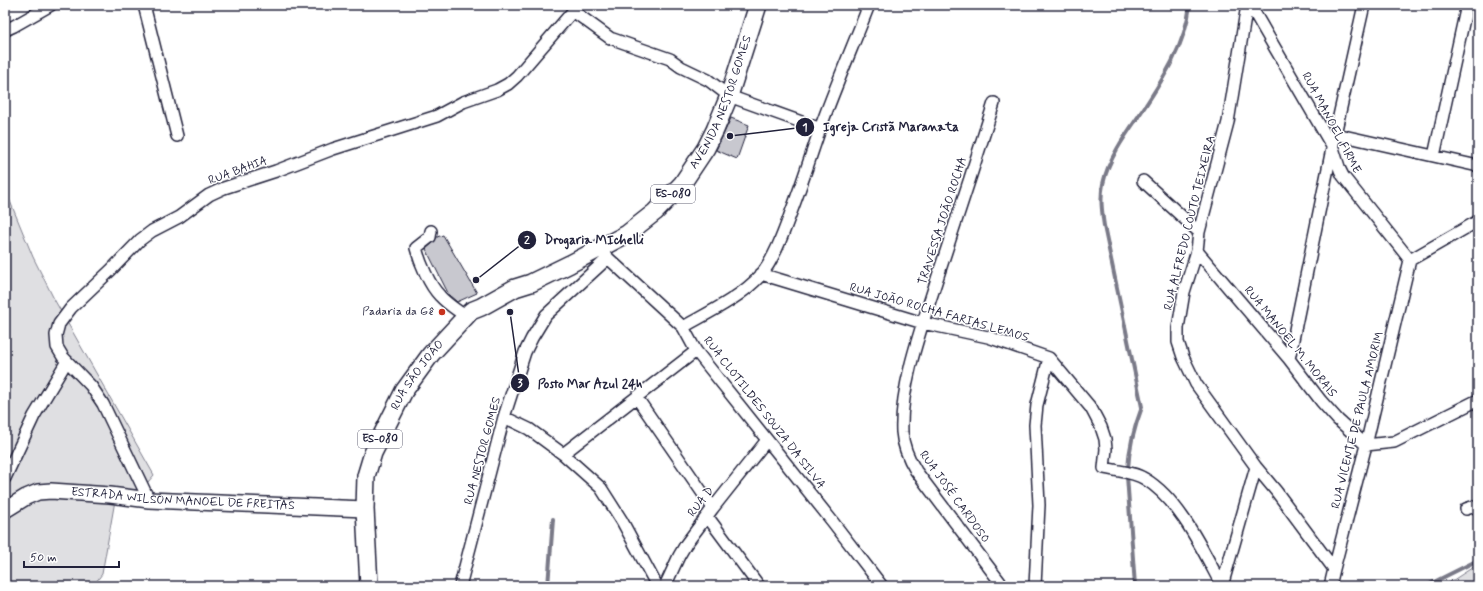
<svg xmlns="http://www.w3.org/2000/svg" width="1483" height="591" font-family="Mynerve,sans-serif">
	<rect width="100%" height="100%" fill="#fff"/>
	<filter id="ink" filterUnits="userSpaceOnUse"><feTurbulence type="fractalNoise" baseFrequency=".025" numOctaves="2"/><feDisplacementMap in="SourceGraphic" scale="8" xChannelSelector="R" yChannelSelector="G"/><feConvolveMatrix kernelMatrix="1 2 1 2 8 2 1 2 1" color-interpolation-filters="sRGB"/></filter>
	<g filter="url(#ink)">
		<path fill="#dfdfe2" stroke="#80808e" d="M5,189l28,68 21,42 100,176 -18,21 -20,-1 -14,79 -9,12h-88z
			M1478,564v22h-34z"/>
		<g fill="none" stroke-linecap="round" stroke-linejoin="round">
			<path stroke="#7a7a88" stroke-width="4" d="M5,37l9,-6
				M1128,469c1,-23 6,-41 14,-62l-38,-181c-2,-14 -4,-28 -1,-42 5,-24 21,-47 35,-67 23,-35 47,-69 52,-112
				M1127,476l8,110
				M548,586l5,-67
				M1426,586l52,-26"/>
		</g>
		<path fill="#c8c8cf" stroke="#22223b" d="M731,118l18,7 -12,34 -21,-9z
			M443,235l34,58 -20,9 -8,-7 -23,-46 8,-7 3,-5z"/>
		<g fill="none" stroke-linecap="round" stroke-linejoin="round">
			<defs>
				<path id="street" d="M144,5l33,131
					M1247,5l-19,117 -29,110 -2,19 -13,41 -6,36v14l5,15 13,27 60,83 20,24 58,78
					M1250,5l83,143 7,22 3,6 67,84
					M573,11l37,27 60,21 11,8 27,13 21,16 92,33
					M5,30l9,-4 37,-21
					M994,103c-19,60 -38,119 -58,179 -14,44 -36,103 -34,150 1,15 6,26 14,39l87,115
					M1335,134l143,32
					M1434,156l33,-151
					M1143,181l56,51
					M431,231l-1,6 -14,11c4,14 13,37 24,48 7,8 17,14 25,20
					M597,250l11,8 75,69 13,24 136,170 50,65
					M1197,251l92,108 32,42 17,19 28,25 28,-3 84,-42
					M1410,260l68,-39
					M761,274l162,49 65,14 61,21 42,50 10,19 4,12 1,10 -2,19c12,3 31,4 41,11 35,21 58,72 77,107
					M683,327c27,-15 57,-29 78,-52 13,-16 22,-41 29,-60 11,-28 20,-57 30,-86 15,-42 33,-83 49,-124
					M1289,359l46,-225 29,-129
					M637,398l76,110
					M504,417l25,12 34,25 38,34 21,33 35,65
					M563,454l133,-103
					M5,478l29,-62 33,-55
					M149,500l-46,-96 -12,-18 -28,-29 -6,-10 -1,-12 3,-11 12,-16 40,-38 29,-30 12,-9 27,-14 30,-22 15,-7 52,-17 57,-22 104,-33 26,-14 34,-12 11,-6 9,-8 56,-65 4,-6
					M1466,509l12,-4
					M707,516l52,70
					M460,586l44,-169 21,-65 7,-14 14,-23 62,-57
					M665,586l14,-30 7,-12 27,-36 54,-68
					M1035,586l4,-81 -4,-80 2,-20 12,-47
					M1222,586l34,-119
					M1330,586l4,-17 32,-124 44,-185"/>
				<g id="secondary">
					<path id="s1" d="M5,510l21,-13 12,-5 13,-1 59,4 39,5 216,9"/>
				</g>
				<g id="primary">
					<path id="s2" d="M369,586l-4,-77 1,-33 7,-23 31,-62 27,-37 40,-43 10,-4 34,-19 16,-5 39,-19 57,-30 28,-22 27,-28 24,-36 9,-18 14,-34 29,-91"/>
				</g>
			</defs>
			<use href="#street" stroke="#22223b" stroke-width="14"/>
			<use href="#secondary" stroke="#22223b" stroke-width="18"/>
			<use href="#primary" stroke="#22223b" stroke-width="20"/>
			<use href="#street" stroke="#fff" stroke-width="11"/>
			<use href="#secondary" stroke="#fff" stroke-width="15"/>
			<use href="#primary" stroke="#fff" stroke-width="17"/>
		</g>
	</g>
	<circle fill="#c8321e" stroke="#fff" stroke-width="1.5" cx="442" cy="312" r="4"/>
	<g text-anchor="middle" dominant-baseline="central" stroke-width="3" stroke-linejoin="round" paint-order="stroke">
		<g fill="#fff" stroke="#646476" stroke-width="1">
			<rect x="651" y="185" width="44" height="18" rx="3"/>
			<rect x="358" y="430" width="44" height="18" rx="3"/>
		</g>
		<g font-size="11" font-weight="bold" fill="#22223b">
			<text x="673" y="194">ES-080</text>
			<text x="380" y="439">ES-080</text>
		</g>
		<g font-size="12" fill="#22223b" stroke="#fff">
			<text stroke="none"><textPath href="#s2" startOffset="648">AVENIDA NESTOR GOMES</textPath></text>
			<text transform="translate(1331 123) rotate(62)">RUA MANOEL FIRME</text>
			<text transform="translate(238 171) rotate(-20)">RUA BAHIA</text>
			<text transform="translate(943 221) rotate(-72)">TRAVESSA JOÃO ROCHA</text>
			<text transform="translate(1190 223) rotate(-76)">RUA ALFREDO COUTO TEIXEIRA</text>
			<text transform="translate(939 313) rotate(16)">RUA JOÃO ROCHA FARIAS LEMOS</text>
			<text transform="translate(1290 342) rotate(51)">RUA MANOEL M. MORAIS</text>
			<text stroke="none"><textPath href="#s2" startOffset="224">RUA SÃO JOÃO</textPath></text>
			<text transform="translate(764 413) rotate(52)">RUA CLOTILDES SOUZA DA SILVA</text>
			<text transform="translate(1358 420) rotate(-76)">RUA VICENTE DE PAULA AMORIM</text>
			<text transform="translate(483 451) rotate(-75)">RUA NESTOR GOMES</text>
			<text transform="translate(954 497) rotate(54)">RUA JOSÉ CARDOSO</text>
			<text stroke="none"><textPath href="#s1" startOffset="183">ESTRADA WILSON MANOEL DE FREITAS</textPath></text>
			<text transform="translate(701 502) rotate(-52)">RUA D</text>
		</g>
		<g font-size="12" fill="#22223b" stroke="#fff" text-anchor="end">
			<text x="434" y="312">Padaria da Gê</text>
		</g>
	</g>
	<path fill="none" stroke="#22223b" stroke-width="1.5" d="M730 136L805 127M476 280L527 240M510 312L520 383"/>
	<g fill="#22223b" stroke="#fff" stroke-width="1.5">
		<circle cx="730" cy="136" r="4"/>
		<circle cx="476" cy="280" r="4"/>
		<circle cx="510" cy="312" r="4"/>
		<circle cx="805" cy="127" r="10"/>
		<circle cx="527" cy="240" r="10"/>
		<circle cx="520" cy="383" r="10"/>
	</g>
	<g font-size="12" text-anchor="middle" font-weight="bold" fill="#fff">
		<text x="805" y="131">1</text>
		<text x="527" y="244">2</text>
		<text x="520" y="387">3</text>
	</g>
	<g font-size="13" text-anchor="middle" font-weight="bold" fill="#22223b" stroke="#fff" stroke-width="3" stroke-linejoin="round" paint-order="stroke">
		<text x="891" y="131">Igreja Cristã Maranata</text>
		<text x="594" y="244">Drogaria MIchelli</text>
		<text x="590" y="388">Posto Mar Azul 24h</text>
	</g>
	<rect width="1483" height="591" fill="none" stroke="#fff" stroke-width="20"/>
	<rect x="10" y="10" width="1463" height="571" fill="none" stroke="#22223b" stroke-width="1.5" filter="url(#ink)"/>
	<path d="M24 561v6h95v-6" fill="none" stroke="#22223b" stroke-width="2"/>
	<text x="30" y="561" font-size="12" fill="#22223b" stroke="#ffffff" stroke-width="3" paint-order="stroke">50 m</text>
</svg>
